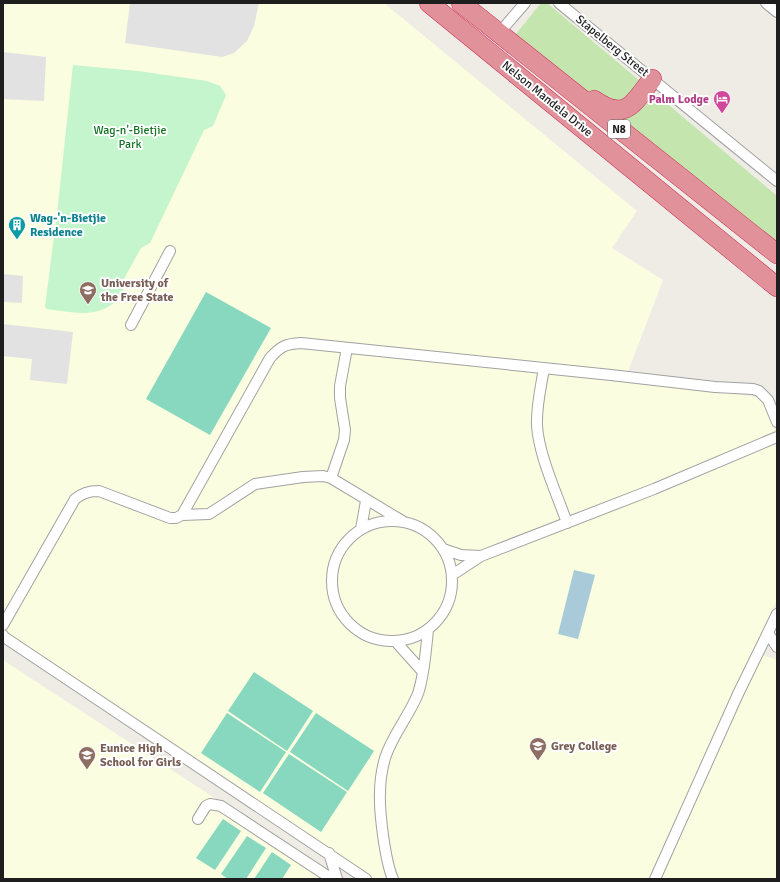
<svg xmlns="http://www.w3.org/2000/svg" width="780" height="882" font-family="Signika,sans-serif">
	<rect width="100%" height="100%" fill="#eeece4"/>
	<path fill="#fafddf" d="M3,3h381l253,208 -25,37 51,32 -37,97 137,21 14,38v164l-24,51 24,9v219h-416l-358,-248z
		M3,660l336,219h-336z"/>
	<path fill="#c4e5ae" d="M541,3h6l230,193v47l-261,-209z"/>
	<path fill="#c4f5cc" d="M73,65l65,6 69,10 13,5 6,9 -13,31 -9,4 -54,113 -9,5 -16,29 -2,4c2,8 -1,11 -5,17 -17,22 -47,14 -71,11l-2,-2 13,-102z"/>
	<path fill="#88d8bf" d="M206,292l65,36 -61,107 -64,-36z
		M254,672l59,39 -26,40 -59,-40z
		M227,713l59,39 -26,40 -59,-39z
		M316,713l58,38 -26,40 -58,-39z
		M289,754l58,38 -26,40 -58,-39z
		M223,819l18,12 -26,39 -19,-12z
		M247,836l19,12 -20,31h-18l-7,-5z
		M272,852l19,13 -9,14h-28z"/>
	<path fill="#e2e2e2" d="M130,3h129l-5,23 -7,15 -13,12 -12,4 -97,-14z
		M3,52l43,5 -2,44 -41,-2z
		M3,274l20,2 -1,27 -19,-1z
		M3,324l70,8 -6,52 -37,-4 2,-21 -29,-3z"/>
	<path fill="#a8cad9" d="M574,570l21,5 -17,64 -20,-5z"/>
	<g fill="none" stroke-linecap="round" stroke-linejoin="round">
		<defs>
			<path id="street" d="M559,3l218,178
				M766,3l11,9
				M499,33l26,-30
				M131,325l39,-74
				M544,368c-3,19 -8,39 -7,58 2,30 20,68 30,97
				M331,478l13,-38 1,-10 -5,-32v-12l7,-38
				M182,515l88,-157c11,-12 15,-14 31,-15l310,32 104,12 38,2 6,2 9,9 9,22
				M332 581a60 60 0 1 1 120 0a60 60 0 1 1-120 0Z
				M361,529l5,-28
				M443,549l18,6 20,1
				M452,575l29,-19 173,-67 123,-52
				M3,625l72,-126c8,-6 14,-8 24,-8l71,27h6l6,-3 27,-1 46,-30 48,-7 20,-1 8,2 73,44
				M768,633l9,14
				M3,635l1,2 362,242
				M396,642l26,29
				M198,819l8,-13 4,-2 11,2 111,73
				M329,853l8,26
				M393,879c-8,-18 -14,-68 -13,-87 0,-11 2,-23 5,-34 7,-22 23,-41 32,-62 7,-16 9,-48 11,-66
				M655,879l83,-185 39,-80"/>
			<path id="highway" d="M429,3l348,284
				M461,3l316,251
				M594,100c32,22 39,4 58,-21"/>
		</defs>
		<use href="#street" stroke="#a2a2a2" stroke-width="12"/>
		<use href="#highway" stroke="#cd3059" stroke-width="20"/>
		<use href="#street" stroke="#fff" stroke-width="10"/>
		<use href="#highway" stroke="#e0919a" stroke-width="19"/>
	</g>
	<defs>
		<symbol id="hotel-pin" viewBox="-11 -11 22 30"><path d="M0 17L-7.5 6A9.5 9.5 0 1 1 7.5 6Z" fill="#d1479c" stroke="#fff"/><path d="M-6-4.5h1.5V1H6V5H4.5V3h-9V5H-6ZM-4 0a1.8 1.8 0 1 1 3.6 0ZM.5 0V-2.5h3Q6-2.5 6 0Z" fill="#fff"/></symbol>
		<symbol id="building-pin" viewBox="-11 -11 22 30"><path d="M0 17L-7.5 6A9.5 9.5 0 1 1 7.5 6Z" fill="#0f9aa8" stroke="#fff"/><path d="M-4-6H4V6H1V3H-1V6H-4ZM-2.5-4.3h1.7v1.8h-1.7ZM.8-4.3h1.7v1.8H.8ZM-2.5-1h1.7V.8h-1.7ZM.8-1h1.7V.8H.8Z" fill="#fff"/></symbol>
		<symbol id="university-pin" viewBox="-11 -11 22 30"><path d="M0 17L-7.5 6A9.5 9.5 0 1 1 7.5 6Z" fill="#8d6e63" stroke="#fff"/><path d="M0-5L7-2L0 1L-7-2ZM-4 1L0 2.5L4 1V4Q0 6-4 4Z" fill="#fff"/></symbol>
		<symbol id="school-pin" viewBox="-11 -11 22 30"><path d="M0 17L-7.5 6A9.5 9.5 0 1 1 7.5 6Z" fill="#8d6e63" stroke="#fff"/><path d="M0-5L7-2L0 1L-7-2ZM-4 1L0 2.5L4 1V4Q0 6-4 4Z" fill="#fff"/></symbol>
	</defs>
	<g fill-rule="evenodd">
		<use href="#hotel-pin" x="712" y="89" width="20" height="27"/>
		<use href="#building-pin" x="7" y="215" width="20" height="27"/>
		<use href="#university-pin" x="78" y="280" width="20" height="27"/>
		<use href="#university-pin" x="528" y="736" width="20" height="27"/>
		<use href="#school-pin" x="77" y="745" width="20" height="27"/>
	</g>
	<g text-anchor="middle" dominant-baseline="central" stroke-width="4" stroke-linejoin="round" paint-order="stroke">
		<rect fill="#fff" stroke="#626262" stroke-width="1" x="608" y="120" width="22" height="18" rx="3"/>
		<g font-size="11" font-weight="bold" fill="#1e1e1e">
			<text x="619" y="129">N8</text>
		</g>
		<g font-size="12" fill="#1e1e1e" stroke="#fff">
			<text transform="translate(612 46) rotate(39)">Stapelberg Street</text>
			<text transform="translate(547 99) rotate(39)">Nelson Mandela Drive</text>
		</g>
		<g font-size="12" font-weight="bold" fill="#b23c85" stroke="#fff" text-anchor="end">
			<text x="709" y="99">Palm Lodge</text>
		</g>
		<g font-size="12" fill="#137423" stroke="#fff">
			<text x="130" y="130">Wag-n'-Bietjie<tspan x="130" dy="14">Park</tspan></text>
		</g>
		<g font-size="12" font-weight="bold" fill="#0d838f" stroke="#fff" text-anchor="start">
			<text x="30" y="218">Wag-'n-Bietjie<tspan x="30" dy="14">Residence</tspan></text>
		</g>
		<g font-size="12" font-weight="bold" fill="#785e54" stroke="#fff" text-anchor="start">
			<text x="101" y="283">University of<tspan x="101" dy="14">the Free State</tspan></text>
			<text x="551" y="746">Grey College</text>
			<text x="100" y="748">Eunice High<tspan x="100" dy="14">School for Girls</tspan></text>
		</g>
	</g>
	<rect width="780" height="882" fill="none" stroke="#1e1e1e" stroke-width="8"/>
</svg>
